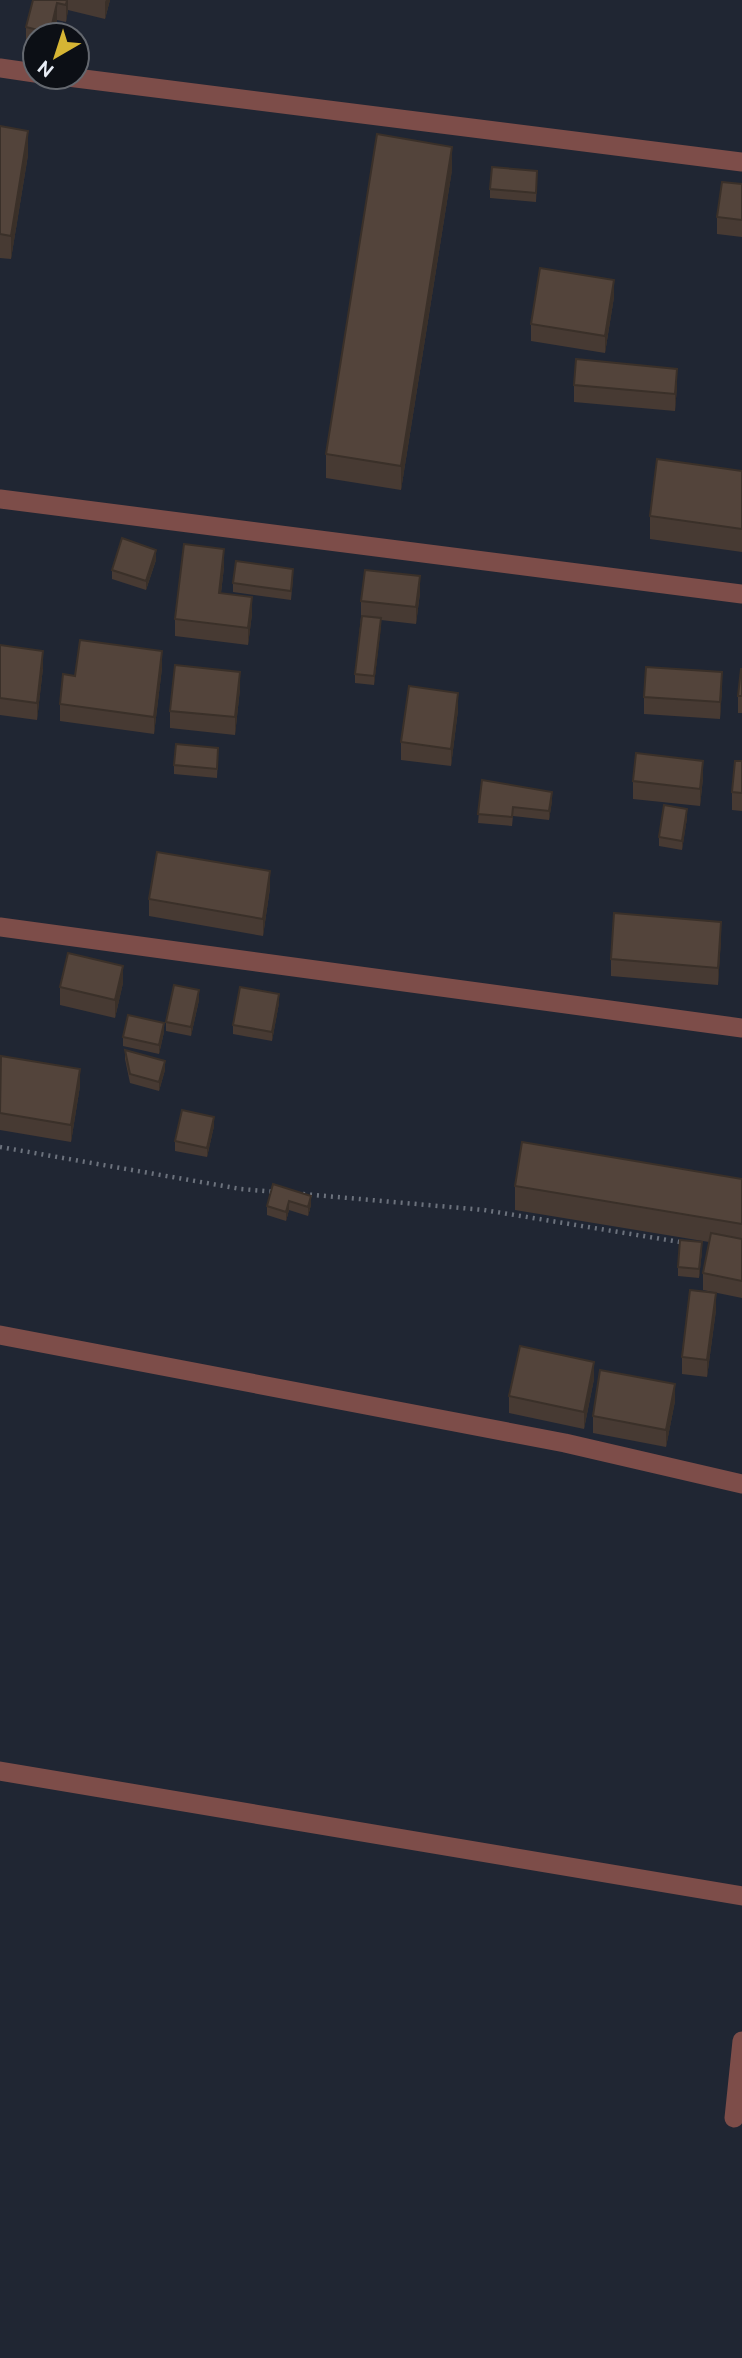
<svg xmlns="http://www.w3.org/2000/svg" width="742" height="2358" font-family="Ubuntu,sans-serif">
	<rect width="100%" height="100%" fill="#202633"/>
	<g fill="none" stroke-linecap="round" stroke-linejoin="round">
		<path stroke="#6c727d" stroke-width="4.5" stroke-dasharray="2 5" stroke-linecap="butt" d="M0,1147l241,42 35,3
			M303,1194l181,16 202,33"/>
		<path stroke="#7d4d49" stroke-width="19" d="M0,68l35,5
			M68,77l674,85
			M0,499l742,95
			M0,927l742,101
			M0,1335l565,108 177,41
			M0,1771l742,125
			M734,2118l8,-77"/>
	</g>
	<path fill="#473a33" d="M33,0h77l-5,19 -37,-9 -2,12 -9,-2 -3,15h-19v11l-9,-2v-17z
		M0,126l28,29 -17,104 -11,-1z
		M452,170l-51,320 -75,-12v-24z
		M537,180l-1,22 -46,-4v-9z
		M742,184v53l-25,-3v-17z
		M614,297l-9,56 -74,-12v-17z
		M574,385l103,1 -2,25 -101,-9z
		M742,471v81l-92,-13v-23z
		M156,560l-10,30 -34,-11v-9z
		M224,567l-3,26 31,21 -4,31 -73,-9v-17z
		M293,578l-2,22 -58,-8v-9z
		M420,593l-4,31 -35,-4 -7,65 -19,-2v-9l6,-57v-16z
		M0,645l43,23 -6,52 -37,-5z
		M162,668l-8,66 -94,-13v-17l15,-28z
		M742,669v44h-4v-17z
		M240,689l-5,46 -65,-7v-17z
		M722,689l-2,30 -76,-5v-17z
		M458,710l-7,56 -50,-6v-18z
		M218,757l-1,21 -43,-4v-9z
		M742,761v50l-10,-1v-18z
		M703,778l-3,28 -67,-7v-18z
		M482,780l70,21 -3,19 -36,-4 -1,10 -34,-3z
		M687,818l-5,32 -23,-4v-9z
		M270,888l-7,48 -114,-20v-17z
		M721,939l-3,46 -107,-9v-17z
		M123,983l-8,35 -55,-13v-18z
		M199,1000l-8,36 -25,-5v-9z
		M279,1003l-7,38 -39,-7v-9z
		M164,1032l-5,22 -36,-8v-9z
		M125,1050l40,20 -6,21 -29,-8 -5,-24z
		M0,1059l80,27 -9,56 -71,-12z
		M214,1126l-7,31 -32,-6v-10z
		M742,1179v119l-39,-8v-17l6,-31 -194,-32v-24z
		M273,1184l38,21 -3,11 -19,-6 -3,11 -19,-6v-9z
		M702,1251l-3,27 -21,-2v-9z
		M716,1310l-9,67 -25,-3v-17z
		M594,1379l-10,50 -75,-16v-17z
		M675,1401l-9,46 -73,-14v-17z"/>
	<path fill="#3a3029" d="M67,0h1v10l-2,12v-17z
		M106,0h4l-5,19v-17z
		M57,3v17l-3,15h-4z
		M28,131v24l-17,104v-23z
		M452,147v23l-51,320v-24z
		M614,280v17l-9,56v-17z
		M677,369v17l-2,25v-17z
		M224,549v18l-5,43v-17z
		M156,550v10l-10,30v-9z
		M420,576v17l-4,31v-17z
		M252,597v17l-4,31v-17z
		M381,618v10l-7,57v-9z
		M43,651v17l-6,52v-17z
		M162,651v17l-8,66v-17z
		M240,672v17l-5,46v-18z
		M722,672v17l-2,30v-17z
		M458,693v17l-7,56v-17z
		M703,761v17l-3,28v-17z
		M552,792v9l-3,19v-9z
		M687,809v9l-5,32v-9z
		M270,871v17l-7,48v-17z
		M721,922v17l-3,46v-17z
		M123,966v17l-8,35v-18z
		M199,990v10l-8,36v-9z
		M279,994v9l-7,38v-9z
		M164,1023v9l-5,22v-9z
		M165,1061v9l-6,21v-9z
		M80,1069v17l-9,56v-17z
		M214,1117v9l-7,31v-9z
		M311,1196v9l-3,11v-9z
		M289,1201v9l-3,11v-9z
		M702,1242v9l-3,27v-9z
		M716,1293v17l-9,67v-17z
		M594,1362v17l-10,50v-17z
		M675,1384v17l-9,46v-17z"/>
	<path fill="#53443b" stroke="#3a3029" stroke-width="2" d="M33,0h34l-1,5 -9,-2 -7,30 -24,-6z
		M0,126l28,5 -17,105 -11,-2z
		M377,134l75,13 -51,319 -75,-12z
		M492,167l45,4 -1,22 -46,-4z
		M722,182l20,2v36l-25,-3z
		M540,268l74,12 -9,56 -74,-12z
		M576,359l101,10 -2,25 -101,-9z
		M657,459l85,12v58l-92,-13z
		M122,538l34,12 -10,31 -34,-11z
		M184,544l40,5 -5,44 33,4 -4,31 -73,-9z
		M236,561l57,8 -2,22 -58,-8z
		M365,570l55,6 -4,31 -55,-6z
		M362,616l19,2 -7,58 -19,-2z
		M80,640l82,11 -8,66 -94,-13 3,-30 12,2z
		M0,645l43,6 -6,52 -37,-5z
		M175,665l65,7 -5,45 -65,-6z
		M646,667l76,5 -2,30 -76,-5z
		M741,669h1v27h-4z
		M409,686l49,7 -7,56 -50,-7z
		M176,744l42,4 -1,21 -43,-4z
		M636,753l67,8 -3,28 -67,-8z
		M735,761h7v32l-10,-1z
		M482,780l70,12 -3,19 -36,-4 -1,10 -34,-3z
		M664,805l23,4 -5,32 -23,-4z
		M157,852l113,19 -7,48 -114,-20z
		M614,913l107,9 -3,46 -107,-9z
		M68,953l55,13 -8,34 -55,-13z
		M174,985l25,5 -8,37 -25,-5z
		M240,987l39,7 -7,38 -39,-7z
		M128,1015l36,8 -5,22 -36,-8z
		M125,1050l40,11 -6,21 -29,-8z
		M1,1056l79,13 -9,56 -71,-12z
		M182,1110l32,7 -7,31 -32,-7z
		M522,1142l220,37v45l-227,-38z
		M273,1184l38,12 -3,11 -19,-6 -3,11 -19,-6z
		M711,1233l31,6v42l-39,-8z
		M680,1240l22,2 -3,27 -21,-2z
		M690,1290l26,3 -9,67 -25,-3z
		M520,1346l74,16 -10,50 -75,-16z
		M600,1370l75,14 -9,46 -73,-14z"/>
	<g transform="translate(56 56) rotate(219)"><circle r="33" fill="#0c0f15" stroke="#64686f" stroke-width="2"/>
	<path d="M0-5L12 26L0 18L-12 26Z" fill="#d6b534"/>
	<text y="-10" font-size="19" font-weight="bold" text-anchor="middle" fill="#e8edf6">N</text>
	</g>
</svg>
